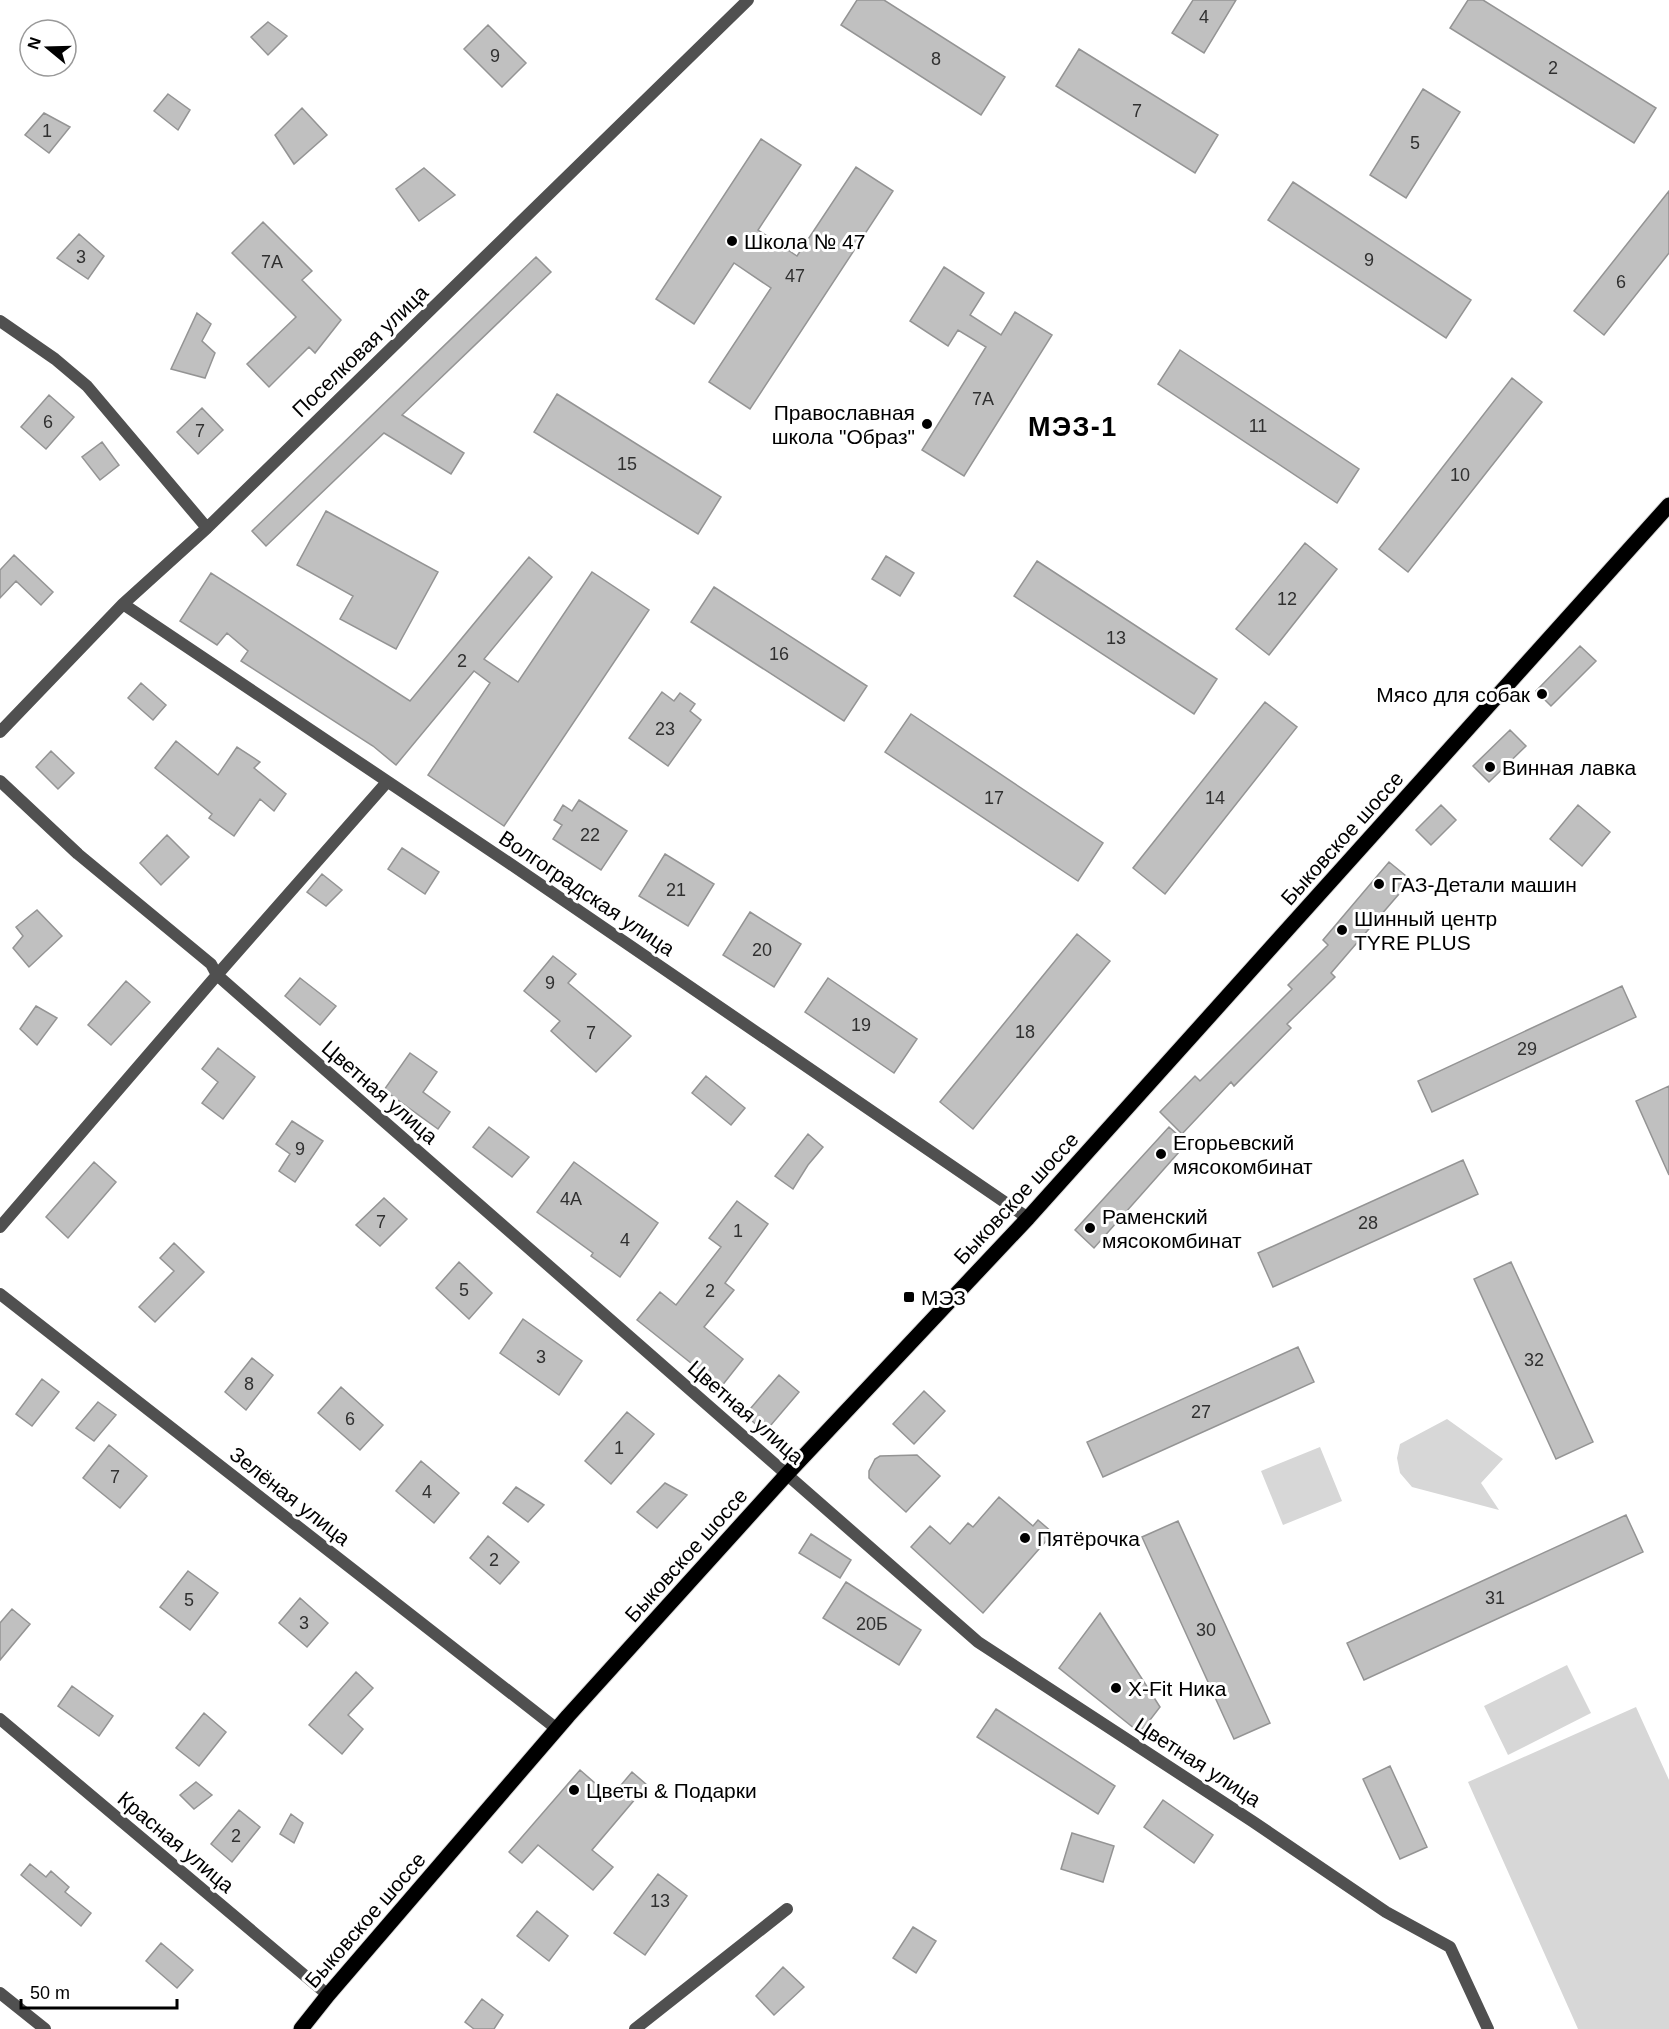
<svg xmlns="http://www.w3.org/2000/svg" width="1669" height="2029" font-family="Helvetica,sans-serif">
	<rect width="100%" height="100%" fill="#fff"/>
	<path fill="#d7d7d7" d="M1447,1419l56,40 -22,24 18,27 -87,-23 -12,-14 -3,-15 3,-14z
		M1320,1447l22,54 -59,24 -22,-54z
		M1567,1665l24,48 -83,42 -24,-49z
		M1636,1707l33,73v249h-91l-110,-247z"/>
	<path fill="#c0c0c0" stroke="#949494" stroke-width="1.5" d="M857,0h27l121,77 -24,38 -140,-90z
		M1193,0h43l-32,53 -32,-20z
		M1468,0h15l173,108 -22,35 -184,-115z
		M268,22l19,14 -19,19 -17,-18z
		M488,25l38,38 -24,24 -38,-38z
		M1079,49l139,86 -23,38 -139,-87z
		M1423,89l37,23 -54,86 -36,-23z
		M168,94l22,16 -12,20 -24,-19z
		M302,108l25,27 -33,29 -19,-29z
		M44,113l26,14 -21,26 -24,-18z
		M761,139l40,26 -43,65 39,26 59,-89 37,24 -143,218 -41,-27 62,-94 -37,-25 -40,61 -38,-25z
		M424,168l31,27 -36,26 -23,-32z
		M1293,182l178,118 -25,38 -178,-118z
		M1669,191v62l-65,82 -30,-24z
		M263,222l49,49 -10,9 39,40 -26,33 -6,-6 -40,40 -22,-23 49,-47 -64,-64z
		M79,234l25,22 -16,23 -31,-21z
		M536,257l15,15 -149,143 62,38 -13,21 -67,-41 -118,113 -14,-15z
		M944,267l40,26 -14,22 31,20 14,-23 37,23 -88,141 -42,-26 64,-103 -28,-17 -10,16 -38,-25z
		M197,313l14,11 -9,17 13,12 -10,25 -34,-9z
		M1180,350l179,119 -22,34 -179,-119z
		M1512,378l30,24 -134,170 -29,-23z
		M557,394l164,103 -23,37 -164,-102z
		M49,395l25,22 -28,32 -25,-22z
		M202,408l21,22 -25,24 -21,-22z
		M102,442l17,23 -19,15 -18,-23z
		M326,511l112,61 -42,77 -56,-30 13,-23 -56,-31z
		M1305,543l32,26 -68,86 -33,-26z
		M14,555l39,37 -12,13 -25,-24 -16,17v-28z
		M886,556l28,17 -14,23 -28,-17z
		M529,557l23,20 -68,82 34,23 74,-110 57,38 -145,216 -76,-51 62,-92 -16,-12 -78,94 -23,-19 -132,-85 7,-10 -21,-18 -10,12 -37,-24 31,-48 199,128z
		M1037,561l180,118 -23,35 -180,-118z
		M714,587l153,99 -23,35 -153,-99z
		M1580,646l16,15 -45,45 -15,-15z
		M141,683l25,22 -13,15 -25,-22z
		M662,692l12,9 6,-8 15,11 -5,7 11,9 -33,46 -39,-28z
		M1265,702l32,25 -132,167 -32,-26z
		M911,714l192,129 -25,38 -193,-129z
		M1510,730l16,16 -37,36 -16,-16z
		M176,741l42,34 19,-28 23,15 -6,6 32,26 -12,17 -14,-12 -26,37 -25,-18 3,-4 -57,-46z
		M51,751l23,22 -16,16 -22,-22z
		M579,800l48,31 -26,39 -48,-31 9,-14 -8,-5 9,-15 9,6z
		M1441,805l15,15 -25,25 -15,-15z
		M1578,805l32,27 -28,34 -32,-27z
		M167,835l22,22 -28,28 -21,-22z
		M402,848l37,24 -14,22 -37,-25z
		M665,854l49,30 -26,42 -49,-30z
		M1389,862l22,18 -80,93 4,4 -48,47 4,4 -57,58 -3,-4 -49,52 -22,-22 35,-36 5,5 92,-92 -4,-4 40,-40 -5,-5z
		M322,874l20,16 -16,16 -19,-14z
		M37,910l25,26 -33,31 -16,-19 10,-12 -7,-9z
		M750,912l51,32 -27,43 -51,-32z
		M1077,934l33,27 -137,168 -33,-27z
		M553,956l23,18 -8,9 63,53 -35,36 -45,-41 9,-10 -36,-30z
		M300,978l36,28 -16,19 -35,-29z
		M828,978l89,61 -23,34 -89,-61z
		M126,981l24,21 -39,43 -23,-20z
		M1622,986l14,31 -204,95 -14,-31z
		M36,1006l21,12 -20,27 -17,-16z
		M218,1048l37,29 -32,42 -21,-16 16,-21 -16,-13z
		M410,1053l27,19 -14,20 27,20 -12,17 -54,-39z
		M706,1076l39,32 -14,17 -39,-32z
		M1669,1086v89l-33,-74z
		M292,1121l31,20 -28,41 -16,-11 11,-17 -14,-10z
		M489,1127l40,30 -17,20 -39,-30z
		M1169,1127l18,16 -93,105 -19,-18z
		M808,1134l15,13 -15,18 -15,24 -18,-13z
		M1463,1160l15,34 -205,93 -15,-34z
		M94,1162l22,20 -48,56 -22,-21z
		M574,1162l84,61 -38,54 -29,-21 2,-3 -56,-41z
		M384,1198l23,21 -27,27 -24,-21z
		M737,1201l31,23 -43,59 9,7 -30,37 39,32 -22,28 -84,-67 23,-28 16,13 45,-58 -12,-9z
		M174,1243l30,29 -49,50 -16,-15 35,-36 -14,-13z
		M459,1262l33,31 -23,26 -33,-31z
		M1511,1262l82,180 -37,17 -82,-180z
		M523,1319l59,42 -23,34 -59,-42z
		M1298,1347l16,35 -211,95 -16,-35z
		M252,1358l21,17 -27,35 -21,-18z
		M779,1375l20,17 -34,40 -20,-17z
		M42,1379l17,13 -27,34 -16,-12z
		M341,1387l42,38 -23,25 -42,-37z
		M924,1391l21,20 -31,33 -21,-20z
		M98,1402l18,13 -22,26 -18,-13z
		M627,1412l27,22 -43,50 -26,-23z
		M109,1445l38,31 -27,32 -37,-30z
		M917,1455l23,21 -34,36 -32,-29 -5,-5v-7l6,-12 5,-3z
		M421,1461l38,32 -25,30 -38,-32z
		M665,1483l22,12 -30,33 -20,-16z
		M516,1487l28,18 -16,17 -25,-19z
		M999,1497l34,29 5,-6 15,13 -70,80 -72,-66 19,-21 20,18 18,-21 5,4z
		M1626,1515l17,37 -279,128 -17,-37z
		M1178,1521l92,202 -36,16 -92,-202z
		M811,1534l40,26 -11,18 -41,-25z
		M488,1536l31,26 -19,22 -30,-26z
		M188,1571l30,22 -28,37 -30,-23z
		M846,1582l75,48 -22,35 -76,-47z
		M300,1598l28,25 -21,24 -28,-24z
		M12,1609l18,15 -30,36v-37z
		M1100,1613l60,94 -20,26 -81,-65z
		M356,1672l17,16 -25,27 15,14 -21,25 -33,-29z
		M72,1686l41,30 -14,20 -41,-30z
		M996,1709l119,77 -17,28 -121,-77z
		M204,1713l22,19 -27,34 -23,-18z
		M1390,1766l37,81 -27,12 -37,-80z
		M580,1770l31,27 21,-25 15,13 -55,65 21,17 -20,23 -55,-45 -16,18 -13,-11z
		M196,1782l16,13 -18,14 -14,-14z
		M1163,1800l50,35 -19,28 -50,-36z
		M239,1810l21,17 -28,35 -21,-18z
		M291,1814l12,9 -9,20 -14,-9z
		M1072,1833l42,13 -11,36 -42,-13z
		M30,1864l16,13 5,-6 18,16 -4,5 26,21 -10,13 -60,-51z
		M658,1874l29,22 -42,59 -31,-22z
		M537,1911l31,25 -19,25 -32,-25z
		M913,1927l23,14 -20,32 -23,-15z
		M161,1943l32,27 -16,18 -31,-27z
		M783,1967l21,20 -30,28 -18,-19z
		M482,1999l21,16 -9,14h-20l-9,-7z"/>
	<g fill="none" stroke-linecap="round" stroke-linejoin="round">
		<defs>
			<path id="primary" d="M301,2029l27,-34 240,-279 219,-242 241,-256 641,-713"/>
		</defs>
		<use href="#primary" stroke="#dbdbdb" stroke-width="17"/>
		<path stroke="#505050" stroke-width="12" d="M0,321l55,38 32,27 120,142
			M123,604l386,259 519,355
			M0,732l123,-128 84,-76 541,-528
			M0,781l78,73 133,110 6,11 761,667 274,179 134,91 64,35 38,82
			M0,1227l217,-252 170,-193
			M0,1294l557,435
			M0,1719l328,276
			M0,1993l45,36
			M635,2029l152,-120"/>
		<use href="#primary" stroke="#000" stroke-width="15"/>
	</g>
	<g fill="#000" stroke="#fff" stroke-width="2">
		<circle cx="732" cy="241" r="6"/>
		<circle cx="927" cy="424" r="6"/>
		<circle cx="1542" cy="694" r="6"/>
		<circle cx="1490" cy="767" r="6"/>
		<circle cx="1379" cy="884" r="6"/>
		<circle cx="1342" cy="930" r="6"/>
		<circle cx="1161" cy="1154" r="6"/>
		<circle cx="1090" cy="1228" r="6"/>
		<rect x="903" y="1291" width="12" height="12" rx="3"/>
		<circle cx="1025" cy="1538" r="6"/>
		<circle cx="1116" cy="1688" r="6"/>
		<circle cx="574" cy="1790" r="6"/>
	</g>
	<g text-anchor="middle" dominant-baseline="central" stroke-width="6" stroke-linejoin="round" paint-order="stroke">
		<g font-size="18" fill="#303030">
			<text x="1204" y="17">4</text>
			<text x="495" y="56">9</text>
			<text x="936" y="59">8</text>
			<text x="1553" y="68">2</text>
			<text x="1137" y="111">7</text>
			<text x="47" y="131">1</text>
			<text x="1415" y="143">5</text>
			<text x="81" y="257">3</text>
			<text x="1369" y="260">9</text>
			<text x="272" y="262">7А</text>
			<text x="795" y="276">47</text>
			<text x="1621" y="282">6</text>
			<text x="983" y="399">7А</text>
			<text x="48" y="422">6</text>
			<text x="1258" y="426">11</text>
			<text x="200" y="431">7</text>
			<text x="627" y="464">15</text>
			<text x="1460" y="475">10</text>
			<text x="1287" y="599">12</text>
			<text x="1116" y="638">13</text>
			<text x="779" y="654">16</text>
			<text x="462" y="661">2</text>
			<text x="665" y="729">23</text>
			<text x="994" y="798">17</text>
			<text x="1215" y="798">14</text>
			<text x="590" y="835">22</text>
			<text x="676" y="890">21</text>
			<text x="762" y="950">20</text>
			<text x="550" y="983">9</text>
			<text x="861" y="1025">19</text>
			<text x="1025" y="1032">18</text>
			<text x="591" y="1033">7</text>
			<text x="1527" y="1049">29</text>
			<text x="300" y="1149">9</text>
			<text x="571" y="1199">4А</text>
			<text x="381" y="1222">7</text>
			<text x="1368" y="1223">28</text>
			<text x="738" y="1231">1</text>
			<text x="625" y="1240">4</text>
			<text x="464" y="1290">5</text>
			<text x="710" y="1291">2</text>
			<text x="541" y="1357">3</text>
			<text x="1534" y="1360">32</text>
			<text x="249" y="1384">8</text>
			<text x="1201" y="1412">27</text>
			<text x="350" y="1419">6</text>
			<text x="619" y="1448">1</text>
			<text x="115" y="1477">7</text>
			<text x="427" y="1492">4</text>
			<text x="494" y="1560">2</text>
			<text x="1495" y="1598">31</text>
			<text x="189" y="1600">5</text>
			<text x="304" y="1623">3</text>
			<text x="872" y="1624">20Б</text>
			<text x="1206" y="1630">30</text>
			<text x="236" y="1836">2</text>
			<text x="660" y="1901">13</text>
		</g>
		<g font-size="21" fill="#000" stroke="#fff" text-anchor="start">
			<text x="744" y="241">Школа № 47</text>
			<text x="915" y="412" text-anchor="end">Православная<tspan x="915" dy="24">школа "Образ"</tspan></text>
			<text x="1530" y="694" text-anchor="end">Мясо для собак</text>
			<text x="1502" y="767">Винная лавка</text>
			<text x="1391" y="884">ГАЗ-Детали машин</text>
			<text x="1354" y="918">Шинный центр<tspan x="1354" dy="24">TYRE PLUS</tspan></text>
			<text x="1173" y="1142">Егорьевский<tspan x="1173" dy="24">мясокомбинат</tspan></text>
			<text x="1102" y="1216">Раменский<tspan x="1102" dy="24">мясокомбинат</tspan></text>
			<text x="921" y="1297">МЭЗ</text>
			<text x="1037" y="1538">Пятёрочка</text>
			<text x="1128" y="1688">X-Fit Ника</text>
			<text x="586" y="1790">Цветы &amp; Подарки</text>
		</g>
		<g font-size="21" fill="#000" stroke="#fff">
			<text transform="translate(360 351) rotate(-44)">Поселковая улица</text>
			<text transform="translate(1342 838) rotate(-48)">Быковское шоссе</text>
			<text transform="translate(587 893) rotate(34)">Волгоградская улица</text>
			<text transform="translate(380 1092) rotate(41)">Цветная улица</text>
			<text transform="translate(1016 1198) rotate(-47)">Быковское шоссе</text>
			<text transform="translate(746 1412) rotate(41)">Цветная улица</text>
			<text transform="translate(290 1496) rotate(38)">Зелёная улица</text>
			<text transform="translate(686 1555) rotate(-48)">Быковское шоссе</text>
			<text transform="translate(1198 1762) rotate(33)">Цветная улица</text>
			<text transform="translate(176 1842) rotate(40)">Красная улица</text>
			<text transform="translate(365 1920) rotate(-49)">Быковское шоссе</text>
		</g>
		<g font-size="27" font-weight="bold" letter-spacing="1.5" fill="#000" stroke="#fff">
			<text x="1073" y="427">МЭЗ-1</text>
		</g>
	</g>
	<g transform="translate(48 48) rotate(289)"><circle r="28" fill="#ffffff" stroke="#999999" stroke-width="1.5"/>
	<path d="M0-4.5L10 22L0 15L-10 22Z" fill="#000000"/>
	<text y="-9" font-size="16" font-weight="bold" text-anchor="middle" fill="#000000">N</text>
	</g>
	<path d="M21 1999v9h156v-9" fill="none" stroke="#000000" stroke-width="3"/>
	<text x="30" y="1999" font-size="18" fill="#000000" stroke="#ffffff" stroke-width="4.5" paint-order="stroke">50 m</text>
</svg>
